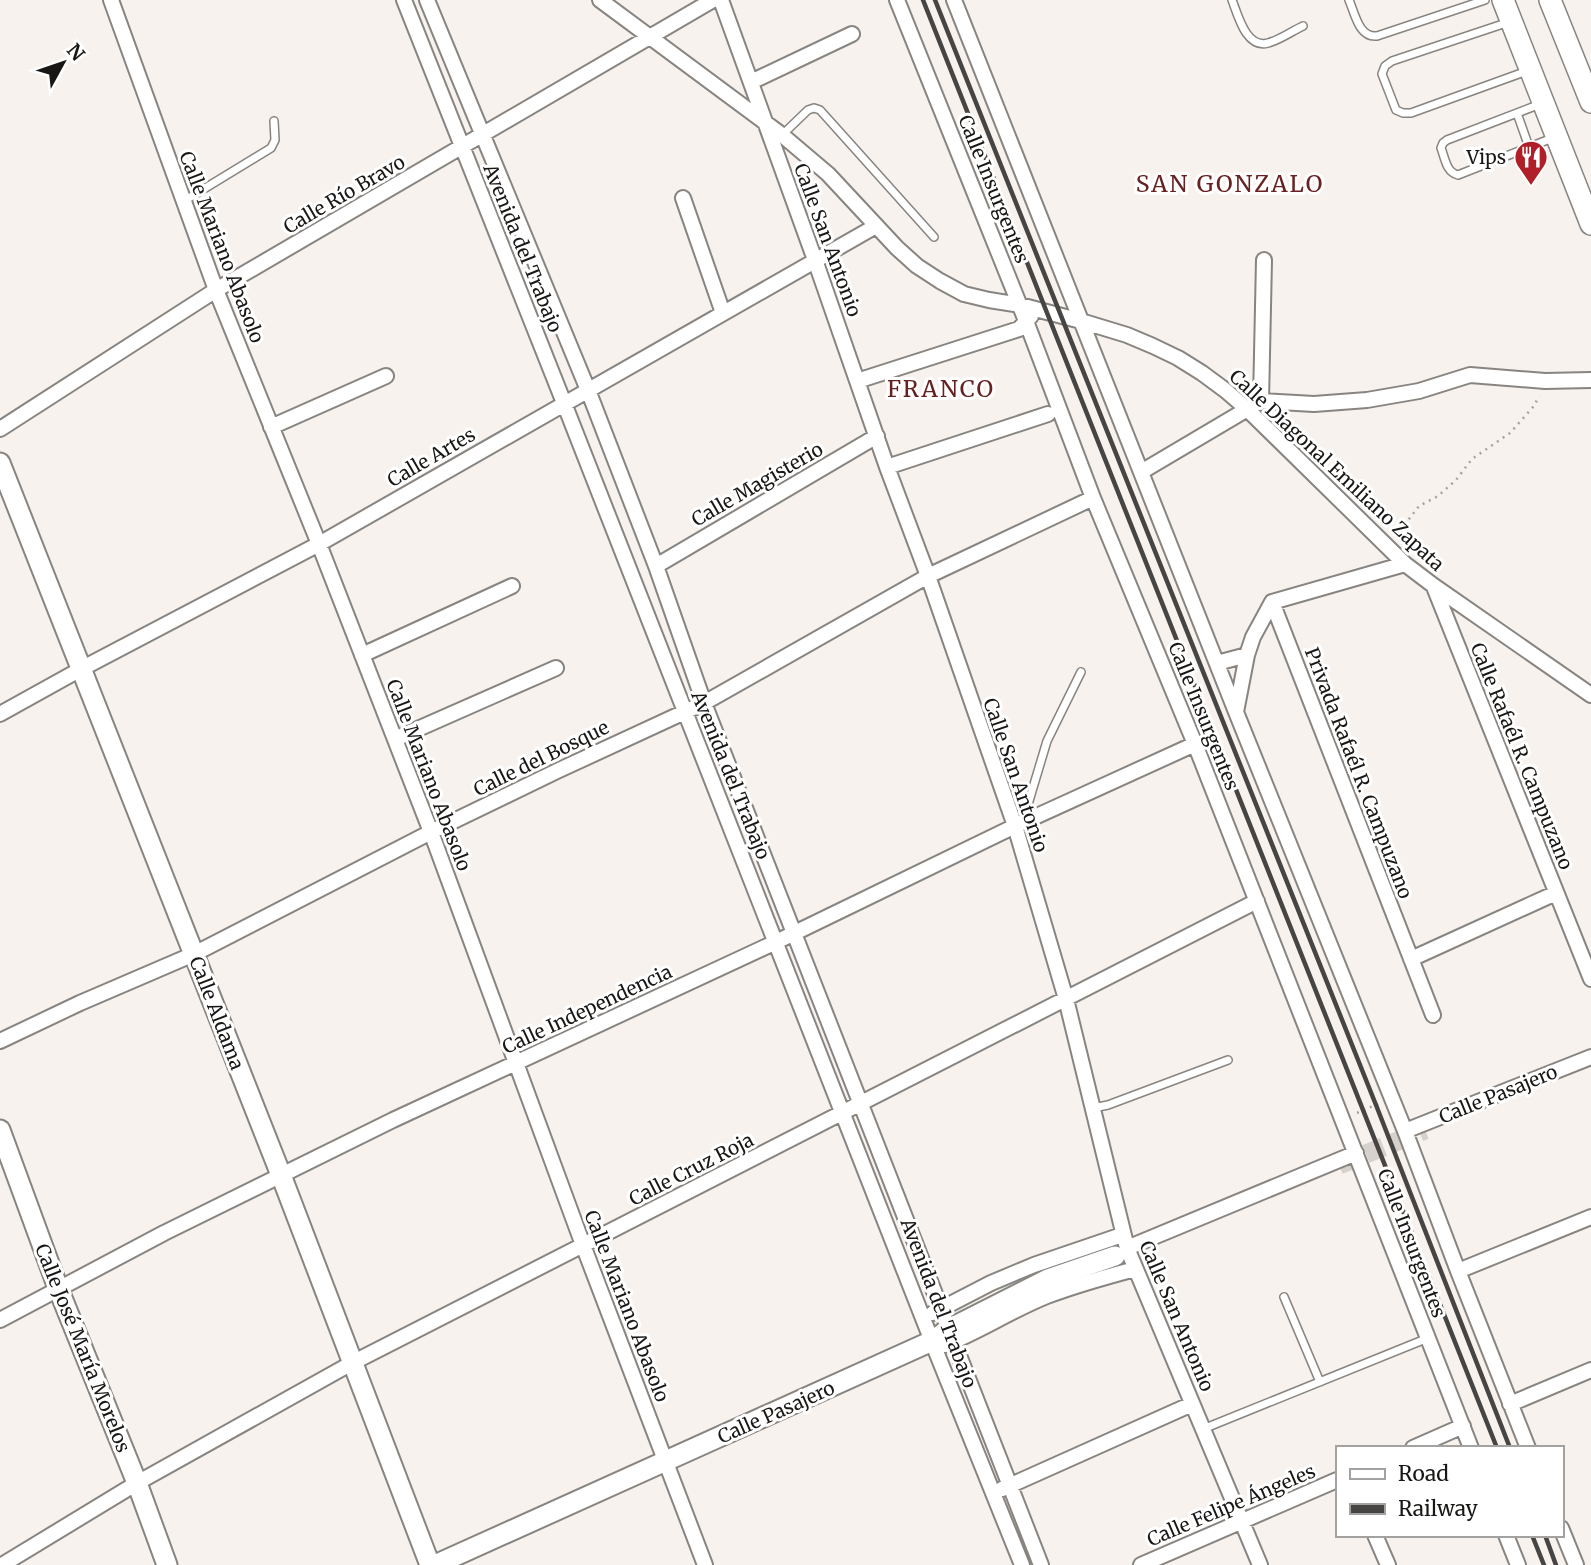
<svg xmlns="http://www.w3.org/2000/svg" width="1591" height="1565" font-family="Merriweather,serif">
	<rect width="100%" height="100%" fill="#f7f2ee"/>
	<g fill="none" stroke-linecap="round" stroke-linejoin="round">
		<path stroke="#d6d1cd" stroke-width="19" stroke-dasharray="19 10" stroke-linecap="butt" d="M1339,1165l86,-35"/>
		<defs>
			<path id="lane" d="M1232,0c6,15 14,49 36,43 12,-3 24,-12 35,-17
				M1349,0c6,14 10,38 28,36l108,-36
				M1509,22l-117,39 -7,5 -3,8 14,36 7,3h8l116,-42
				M1543,103l-96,37 -4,3 -2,5c4,10 5,24 17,27l97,-38
				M1517,113l12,34
				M782,135l26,-25 6,-2 6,2 114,127
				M184,201l87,-53 4,-8 -1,-19
				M1027,820l2,-19 18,-60 34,-69
				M1093,1108l15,-3 120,-45
				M1284,1297l36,85
				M1203,1429l225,-91"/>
			<path id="street" d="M111,0l105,290 103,254 112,288 152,413 122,320
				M404,0l160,403 371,946 87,216
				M427,0l161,390 68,176 48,137 337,862
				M600,0l182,135 46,39 69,74 20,18 23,15 24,13 25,6 31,5 61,16 46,14 26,11 25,12 24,15 23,17 22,19 158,155 29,22 157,109
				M721,0l94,260 72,207 41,109 87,250 51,173 61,249 133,317
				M897,0l129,321 67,177 102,246 276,704
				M954,0l282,712 169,419 53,140 70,177
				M751,82l101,-48
				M683,198l40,115
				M857,381l162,-52 12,-13
				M1261,401l3,-141
				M271,427l115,-51
				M0,429l216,-139 497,-290
				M887,467l161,-53
				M1141,472l120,-71 53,3 53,-4 52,-9 51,-16 75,6 46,-1
				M656,566l221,-130
				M1434,587l157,392
				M1272,602l161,413
				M362,655l150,-69
				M1217,663l30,-8
				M1236,712l11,-57 6,-18 19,-35 133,-38
				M0,714l81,-45 238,-125 557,-318
				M395,739l161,-71
				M1411,959l145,-66
				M0,1041l80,-38 114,-49 237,-122 126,-61 147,-68 224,-127 165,-78
				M1405,1131l186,-74
				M1127,1248l229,-95
				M1458,1271l133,-54
				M933,1313l58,-30 43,-18 88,-30
				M0,1320l164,-87 229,-113 383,-178 239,-116 180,-82
				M945,1345c35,-14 67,-35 102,-49 29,-11 58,-19 88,-27
				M1510,1404l81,-34
				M1413,1448l50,-22
				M1002,1489l190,-85
				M1561,1528l15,37
				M1375,1535l13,30
				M1506,1535l12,30
				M2,1565l135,-82 215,-120 905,-462
				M1141,1565l196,-85"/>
			<path id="secondary" d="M0,463l281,712 149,390
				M0,1130l58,158 79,195 30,82
				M435,1565l497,-224 17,-12 99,-50 67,-23"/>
			<path id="primary" d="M1503,0l88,224
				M1550,0l41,102"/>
		</defs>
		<use href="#lane" stroke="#888480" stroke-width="10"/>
		<use href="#street" stroke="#888480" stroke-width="18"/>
		<use href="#secondary" stroke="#888480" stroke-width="23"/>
		<use href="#primary" stroke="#888480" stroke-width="24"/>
		<path stroke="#a7a3a0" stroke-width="2.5" stroke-dasharray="2 5" stroke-linecap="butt" d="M1396,536l23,-30 19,-10 18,-16 16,-21 38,-26 24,-27 5,-10
			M1357,1113l23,-10"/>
		<use href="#lane" stroke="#fff" stroke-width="7"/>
		<use href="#street" stroke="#fff" stroke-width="14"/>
		<use href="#secondary" stroke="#fff" stroke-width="19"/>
		<use href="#primary" stroke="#fff" stroke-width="21"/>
		<path stroke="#474543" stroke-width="4.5" d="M923,0l574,1448
			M935,0l441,1105 134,343
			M1532,1535l12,30
			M1545,1535l11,30"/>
	</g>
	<defs>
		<symbol id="restaurant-pin" viewBox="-11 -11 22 30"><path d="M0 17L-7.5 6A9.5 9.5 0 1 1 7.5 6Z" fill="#b01e27" stroke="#fff"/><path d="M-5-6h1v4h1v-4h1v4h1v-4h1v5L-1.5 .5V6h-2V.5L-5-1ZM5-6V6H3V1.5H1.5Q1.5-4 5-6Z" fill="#fff"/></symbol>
	</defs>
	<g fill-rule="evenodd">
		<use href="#restaurant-pin" x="1512" y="138" width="38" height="52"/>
	</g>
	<g text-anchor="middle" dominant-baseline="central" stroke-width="6" stroke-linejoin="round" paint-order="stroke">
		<g font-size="19" fill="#181715" stroke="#fff" text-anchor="end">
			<text x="1506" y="157">Vips</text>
		</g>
		<g font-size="19" fill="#181715" stroke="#fff">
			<text transform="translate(994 189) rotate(68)">Calle Insurgentes</text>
			<text transform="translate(344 194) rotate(-30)">Calle Río Bravo</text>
			<text transform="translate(828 240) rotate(70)">Calle San Antonio</text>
			<text transform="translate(222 247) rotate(69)">Calle Mariano Abasolo</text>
			<text transform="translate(523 248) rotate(68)">Avenida del Trabajo</text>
			<text transform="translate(431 457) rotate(-30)">Calle Artes</text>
			<text transform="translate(1337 470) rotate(43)">Calle Diagonal Emiliano Zapata</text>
			<text transform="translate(757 484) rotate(-30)">Calle Magisterio</text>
			<text transform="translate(1204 716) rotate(68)">Calle Insurgentes</text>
			<text transform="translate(1522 756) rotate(68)">Calle Rafaél R. Campuzano</text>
			<text transform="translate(541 758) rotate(-26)">Calle del Bosque</text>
			<text transform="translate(1359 773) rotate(69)">Privada Rafaél R. Campuzano</text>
			<text transform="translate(429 775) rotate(69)">Calle Mariano Abasolo</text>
			<text transform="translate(731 775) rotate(68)">Avenida del Trabajo</text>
			<text transform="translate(1016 775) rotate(71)">Calle San Antonio</text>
			<text transform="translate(587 1009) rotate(-25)">Calle Independencia</text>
			<text transform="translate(217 1013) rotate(69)">Calle Aldama</text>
			<text transform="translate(1498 1094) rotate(-22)">Calle Pasajero</text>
			<text transform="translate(691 1169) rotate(-27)">Calle Cruz Roja</text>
			<text transform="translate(1412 1243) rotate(69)">Calle Insurgentes</text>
			<text transform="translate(939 1303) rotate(69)">Avenida del Trabajo</text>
			<text transform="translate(627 1306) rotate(69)">Calle Mariano Abasolo</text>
			<text transform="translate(1177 1316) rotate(67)">Calle San Antonio</text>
			<text transform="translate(83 1348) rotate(68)">Calle José María Morelos</text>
			<text transform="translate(776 1412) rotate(-24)">Calle Pasajero</text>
			<text transform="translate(1231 1505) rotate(-23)">Calle Felipe Ángeles</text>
		</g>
		<g font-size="23" letter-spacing="2" fill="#662120" stroke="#fff">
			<text x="1230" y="183">SAN GONZALO</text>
			<text x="941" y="388">FRANCO</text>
		</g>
	</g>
	<rect x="1336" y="1446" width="228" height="91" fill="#ffffff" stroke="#a3a2a1" stroke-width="2"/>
	<rect x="1350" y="1469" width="35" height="10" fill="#ffffff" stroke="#a3a2a1" stroke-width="2"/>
	<text x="1398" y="1481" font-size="21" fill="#181715">Road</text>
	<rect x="1350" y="1504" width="35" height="10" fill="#474543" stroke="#a3a2a1" stroke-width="2"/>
	<text x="1398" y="1516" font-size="21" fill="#181715">Railway</text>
	<g transform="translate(63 63) rotate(50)" stroke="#ffffff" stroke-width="5" paint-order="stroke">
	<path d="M0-5L12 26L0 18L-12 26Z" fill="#181715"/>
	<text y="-10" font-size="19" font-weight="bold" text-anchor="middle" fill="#181715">N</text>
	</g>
</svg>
